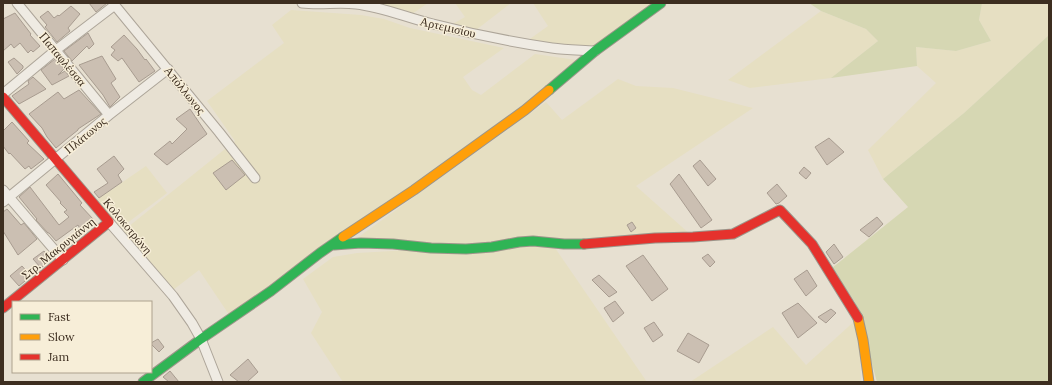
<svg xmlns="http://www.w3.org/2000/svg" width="1052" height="385" font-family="Lora,serif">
	<rect width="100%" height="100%" fill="#e7e0d1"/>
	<path fill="#e6dfc2" d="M368,3h60l-16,11z
		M455,3h56l-35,27 -25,-5 14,-8z
		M533,3h124l-62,45 -68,-7 21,-15z
		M982,3h67v32l-85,78 -81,66 -15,-29 68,-67 -19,-17 -1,-19 40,4 35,-10 -12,-21z
		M291,10l70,5 23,4 26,9 94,20 -41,29 9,13 9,5 54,-41 41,6 -74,63 -272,193 -31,-46 -26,20 -50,-59 112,-90 -28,-40 77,-58 -12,-18z
		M821,11l45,18 12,12 -47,37 -81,10 -22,-8z
		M618,79l18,7 37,2 80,20 -117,78 55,49 -237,11 -101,-5 193,-139 16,18z
		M146,166l21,27 -49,37 -23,-29z
		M551,242l96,140h-304l-32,-49 11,-21 -19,-33 30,-22 24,-4z
		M858,318l3,64h-171l83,-55 33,38z"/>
	<path fill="#d6d7b3" d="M809,3h173l-3,17 12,21 -35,10 -40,-4 1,19 -86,12 47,-37 -12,-12 -45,-18z
		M1049,35v347h-172l-22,-80 -23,-34 76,-61 -25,-28 81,-66z"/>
	<path fill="#cbbfb2" stroke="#a89c90" d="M89,3h18l-11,9z
		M71,6l9,8 -12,14 2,3 -13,11 -12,-15 2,-2 -7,-8 8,-6 6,7 4,-3 1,1z
		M15,13l16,21 -1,1 10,11 -7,6 -2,-2 -3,3 -8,-10 -6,5 -3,-4 -8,7v-32z
		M88,33l6,11 -5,5 -2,-3 -15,15 -8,-10z
		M124,35l13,14 8,11 1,-1 9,12 -16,11 -17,-24 -4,3 -7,-6 4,-5 -4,-3z
		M102,56l14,23 -5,4 9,14 -10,10 -7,-12 -24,-30z
		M14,58l9,8v2l-6,6 -9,-12z
		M55,59l9,10 -6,6 7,-4 4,5 -17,9 -11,-15z
		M33,77l13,12 -27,15 -7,-8 17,-12 -1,-3z
		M79,90l22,24 -23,15v1l-10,8 -12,10 -9,-11 -5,-9 -13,-14 29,-22 6,7z
		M190,109l17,25 -40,31 -13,-11 16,-13 2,3 15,-15 -11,-10z
		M12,122l17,19 -2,2 17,16 -13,10 -2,-3 -4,3 -15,-16 -1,1 -6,-8v-15z
		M829,138l15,14 -17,13 -12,-18z
		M114,156l10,13 -6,6 4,7 -23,16 -5,-6 14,-9 -11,-14z
		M232,160l13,15 -19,15 -13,-17z
		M700,160l16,19 -8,7 -15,-20z
		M804,167l7,6 -5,6 -7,-6z
		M58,174l24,29 -2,2 13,14 -13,10 -2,-4 -22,16 -7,-8h-1l-12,-13 1,-1 -18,-22 11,-10 29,38 10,-8 -5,-5 3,-2 -7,-7 1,-1 -15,-17z
		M679,174l33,46 -11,8 -31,-44z
		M777,184l10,12 -8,7 -3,1 -9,-11z
		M7,209l14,16 3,-2 13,16 -19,16 -15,-24v-19z
		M877,217l6,7 -14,13 -9,-7z
		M632,222l4,6 -5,4 -4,-7z
		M834,244l9,13 -9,7 -8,-12z
		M44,251l7,8 -10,9 -8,-9z
		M708,254l7,8 -5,5 -8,-9z
		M643,255l25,34 -16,12 -26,-35z
		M22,266l9,10 -12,10 -9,-10z
		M807,270l10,16 -11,10 -12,-17z
		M599,275l18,17 -8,5 -17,-17z
		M615,301l9,12 -11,9 -9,-14z
		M798,303l19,20 -19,15 -16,-25z
		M831,309l5,4 -10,10 -8,-6z
		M654,322l9,13 -10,7 -9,-14z
		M688,333l21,12 -10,18 -22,-12z
		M158,339l6,8 -5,5 -8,-8v-1z
		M248,359l10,13 -11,10h-8l-9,-7z
		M170,371l9,11h-10l-6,-5z"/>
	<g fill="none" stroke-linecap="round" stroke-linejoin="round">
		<defs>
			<path id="street" d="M17,3l92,112
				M113,3l106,129 36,46
				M302,3c18,2 37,-1 54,1 27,3 51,14 77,20 39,10 79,18 119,24 14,2 29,2 43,3
				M3,94l53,-44 59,-45
				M3,190l60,70
				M3,202l106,-87 59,-46
				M109,222l64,74 19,27 9,16 17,43"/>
			<path id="fast" d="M549,90l46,-39 66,-48
				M334,245l27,-2 32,1 38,4 35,1 26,-2 27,-5 14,-1 31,3h20
				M143,382l58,-43 70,-48 49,-38 23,-16"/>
			<path id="slow" d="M343,237l71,-47 111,-80 24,-20
				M858,318l5,22 6,42"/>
			<path id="jam" d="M3,97l106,125 -106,86
				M584,244l71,-6 38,-1 40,-3 47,-24 32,34 46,74"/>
		</defs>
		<use href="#street" stroke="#ada599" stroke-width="11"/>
		<use href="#fast" stroke="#9c958a" stroke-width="11"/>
		<use href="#slow" stroke="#9c958a" stroke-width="11"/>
		<use href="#jam" stroke="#9c958a" stroke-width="11"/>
		<use href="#street" stroke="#efebe3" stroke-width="9"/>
		<use href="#fast" stroke="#30b455" stroke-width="9"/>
		<use href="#slow" stroke="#ff9f0a" stroke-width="9"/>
		<use href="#jam" stroke="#e5322d" stroke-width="9"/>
	</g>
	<g text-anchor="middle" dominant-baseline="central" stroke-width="3" stroke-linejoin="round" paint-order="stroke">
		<g font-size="12" fill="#3d2e20" stroke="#f7eed8">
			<text transform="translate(448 27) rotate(13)">Αρτεμισίου</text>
			<text transform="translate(63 59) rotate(50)">Παπαφλέσσα</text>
			<text transform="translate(185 90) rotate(51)">Απόλλωνος</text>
			<text transform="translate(85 135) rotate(-40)">Πλάτωνος</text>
			<text transform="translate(128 226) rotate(50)">Κολοκοτρώνη</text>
			<text transform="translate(58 248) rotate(-39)">Στρ. Μακρυγιάννη</text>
		</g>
	</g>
	<rect width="1052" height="385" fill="none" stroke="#3d2e20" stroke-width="8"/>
	<rect x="12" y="301" width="140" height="72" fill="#f7eed8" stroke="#ada18e"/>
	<rect x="20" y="314" width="20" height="6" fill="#30b455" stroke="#ada18e"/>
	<text x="48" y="321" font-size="12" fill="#3d2e20">Fast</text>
	<rect x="20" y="334" width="20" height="6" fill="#ff9f0a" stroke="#ada18e"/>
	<text x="48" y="341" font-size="12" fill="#3d2e20">Slow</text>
	<rect x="20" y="354" width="20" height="6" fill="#e5322d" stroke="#ada18e"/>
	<text x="48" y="361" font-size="12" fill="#3d2e20">Jam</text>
</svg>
